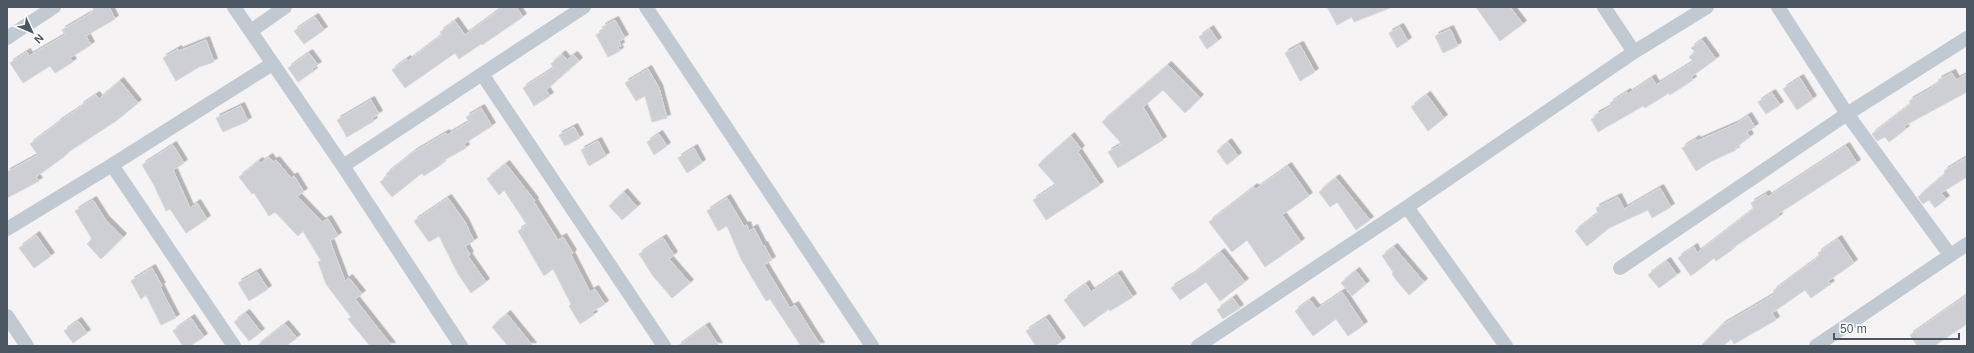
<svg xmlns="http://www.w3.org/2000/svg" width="1974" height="353" font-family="Arial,sans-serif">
	<defs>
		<filter id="shadow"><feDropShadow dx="3.5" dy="-3.5" stdDeviation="0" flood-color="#0004"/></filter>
	</defs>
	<rect width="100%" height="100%" fill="#f5f3f3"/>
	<path fill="#cdcfd5" stroke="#d7d9de" filter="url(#shadow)" d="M98,7h11l6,12 -29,17 5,9 -21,13 3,4 -18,11 -5,-7 -27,17 -13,-20 17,-11 2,4 36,-21 -3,-5 29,-17 -1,-1z
		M503,7h13l7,10 -41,28 -1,-1 -22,15 -4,-6 -50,35 -13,-18 15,-11 1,2 34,-26 -2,-3 15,-11 10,14z
		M1327,7h63v1l-36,14 -2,-5 -15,8z
		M1476,7h34l13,17 -23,17z
		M315,17l9,13 -20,14 -10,-13z
		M615,20l10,18 -6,3 2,5 -3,1 2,4 -12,6 -12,-22 8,-5 -2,-3z
		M1400,27l8,14 -11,7 -8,-15z
		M1210,29l8,12 -11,8 -8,-12z
		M1450,29l8,17 -15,7 -8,-17z
		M206,40l8,22 -15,5 -23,14 -13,-23 15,-9 1,2z
		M1702,40l14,19 -25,18 2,3 -23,15 -1,-2 -24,15 -2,-2 -45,26 -7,-13 5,-2 -1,-2 17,-9 -2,-3 17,-11 1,2 24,-16 4,7 37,-23 -4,-5 6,-5 -4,-4z
		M1300,45l15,27 -15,9 -15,-28z
		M309,53l9,12 -6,4 2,2 -16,11 -10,-14z
		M562,54l5,6 7,-5 5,6 -33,29 4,6 -16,10 -11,-18 31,-20 -3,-4z
		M1168,65l32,33 -15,15 -22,-23 -20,17 20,33 -45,28 -10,-16 14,-8 -20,-22z
		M648,69l11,19 8,30 -15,4 -7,-26 -9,5 -11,-18z
		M1952,73l4,7 11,-6v18l-63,34 2,3 -17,13 -4,-5 -8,4 -5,-7 39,-30 -2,-3 21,-12 10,-7 -2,-2z
		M1800,78l13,21 -16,11 -14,-21z
		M120,81l18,22 -22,18 -52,34 1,1 -29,21 3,4 -32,17v-26l31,-17 -8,-11 27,-20v-1l24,-16 -1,-1 16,-11 3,4z
		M1772,93l8,12 -14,9 -8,-12z
		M1427,95l17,23 -16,13 -17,-24z
		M371,100l8,14 -7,4 2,3 -27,16 -10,-17z
		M241,106l7,15 -25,11 -7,-14z
		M481,108l11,18 -28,18 2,4 -25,14 1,2 -18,12 -2,-3 -30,24 -12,-15 8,-6 -2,-2 28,-22 32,-19 1,2 22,-13 -3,-5z
		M1748,116l7,11 -8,5 3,5 -15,11 1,2 -24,11 -16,10 -14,-23 14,-9 1,2 39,-17z
		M574,127l6,11 -15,8 -6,-11z
		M659,134l8,12 -13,9 -7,-13z
		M1071,136l10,13 -3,3 22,33 -54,35 -13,-20 23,-15 -18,-20z
		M598,141l8,15 -17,10 -8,-16z
		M1228,142l10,14 -11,9 -10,-14z
		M173,145l11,18 -11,7 17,38 7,-5 10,16 -21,14 -16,-24 -4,2 -12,-26 -12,-20z
		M1846,146l11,17 -79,51 1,3 -48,32 1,1 -16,11 -2,-3 -23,18 -13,-18 16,-11 3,6 57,-44 -3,-6 15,-9 2,3z
		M694,148l8,15 -15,10 -9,-15z
		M269,157l4,5 3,-2 15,18 3,-2 10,16 -7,4 25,26 6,-3 10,17 -8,5 15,40 4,-3 13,16 -7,5 37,47h-22l-22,-27 3,-2 -25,-33 -8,-22 3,-1 -18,-30 -5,5 -23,-24 -6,4 -15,-23 -2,1 -13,-17 20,-16 2,2z
		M1967,157v20l-26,16 5,6 -11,9 -6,-8 -6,4 -5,-7 27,-23 -1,-3z
		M506,164l29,37 -1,1 24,38 5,-3 10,16 -2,2 19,37 5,-3 10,15 -13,8 2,3 -14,9 -11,-18 2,-2 -18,-35 -9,7 -26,-45 9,-6 -23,-35 -5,5 -12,-16z
		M1288,166l21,30 -27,19 19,27 -36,25 -18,-27 -15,12 -23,-30 45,-35 2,2z
		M1336,178l34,42 -14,10 -19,-28 -7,5 -11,-15z
		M1660,188l11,19 -19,11 -4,-8 -39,18 -22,18 -12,-15 23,-18 -2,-5 22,-11 6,12z
		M624,192l13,15 -15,13 -13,-14z
		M448,198l17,24 9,19 -9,5 5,9 -2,1 18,26 -15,11 -13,-19 -19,-38 -10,6 -15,-21z
		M727,198l17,28 3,-1 2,6 5,-3 9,18 1,-1 8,15 -8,5 26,43 5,-3 26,41h-20l-31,-47 -4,2 -25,-42 -14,-33 -9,5 -11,-20z
		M93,200l12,19 18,18 -22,22 -14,-15 5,-5 -17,-28z
		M36,235l15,21 -17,12 -15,-20z
		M663,238l11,17 -5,4 21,24 -18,15 -19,-22 -14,-22z
		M1838,239l16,24 -26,18 3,3 -20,14 -6,-8 -33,23 4,7 -42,24 -3,-5 -8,7h-22l21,-21 53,-31 -2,-3 47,-35 -2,-3z
		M1394,247l30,35 -15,13 -12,-14 -5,-7 1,-2 -11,-16z
		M1221,252l24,30 -25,19 -14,-19 -26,18 -9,-12 21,-13z
		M1667,261l10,14 -18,13 -11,-13z
		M152,268l10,18 -2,1 16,31 -15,7 -15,-30 -5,4 -10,-18z
		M1356,271l10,13 -14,12 -11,-13z
		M257,272l11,17 -19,12 -11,-18z
		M1118,274l15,23 -23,14 -1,-2 -25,18 -20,-27 22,-16 5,8z
		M1342,292l22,33 -16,11 -12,-17 -23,17 -18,-25 15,-11 7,9z
		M1967,295v29l-33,22h-17l-7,-11z
		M1233,298l7,10 -17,11 -6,-9z
		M246,313l15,19 -12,9 -15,-19z
		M507,314l26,32h-25l-16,-19z
		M191,318l13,19 -14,9h-7l-10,-15z
		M1046,318l16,23 -7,5h-19l-10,-15z
		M78,321l9,12 -14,10 -9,-12z
		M285,324l12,14 -11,8h-29z
		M706,326l13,20h-41z"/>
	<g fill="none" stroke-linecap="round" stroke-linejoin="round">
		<path stroke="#c1cad2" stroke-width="14" d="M234,7l109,159 118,180
			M646,7l226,339
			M1604,7l30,45
			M1778,7l69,107 103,141
			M251,31l34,-24
			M7,38l47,-31
			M482,74l102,-67
			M112,165l160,-101
			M343,166l139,-92 182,272
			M1407,207l99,139
			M7,229l105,-64 122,181
			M1620,268l227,-154 120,-76
			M7,316l20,30
			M1198,346l209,-139 227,-155 73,-45
			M1816,346l151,-102"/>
	</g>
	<rect width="1974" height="353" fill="none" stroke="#4a5661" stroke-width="16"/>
	<g transform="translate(32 32) rotate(134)" stroke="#ffffff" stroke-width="3" paint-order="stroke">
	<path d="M0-3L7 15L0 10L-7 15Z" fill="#4a5661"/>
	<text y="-6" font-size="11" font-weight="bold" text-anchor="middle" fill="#4a5661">N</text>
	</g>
	<path d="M1834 333v6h125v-6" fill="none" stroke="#4a5661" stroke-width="2"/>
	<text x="1840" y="333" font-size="12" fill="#4a5661" stroke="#ffffff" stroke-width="3" paint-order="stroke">50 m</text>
</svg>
